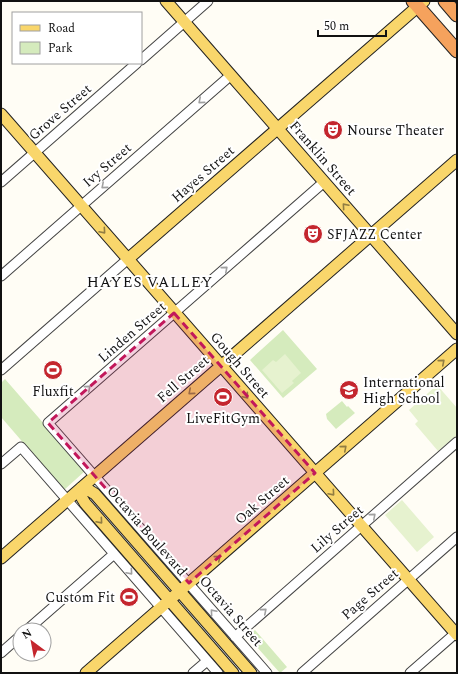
<svg xmlns="http://www.w3.org/2000/svg" width="458" height="674" font-family="Spectral,serif">
	<rect width="100%" height="100%" fill="#fffdf5"/>
	<path fill="#d5ebbd" d="M283,330l34,39 -34,29 -33,-38z
		M5,379l80,92 -21,19 -63,-73v-34z
		M342,401l5,6 1,-1 7,7 -19,16 -9,-10 -1,-5z
		M104,493l67,77 -3,2 -66,-76z
		M84,510l67,77 -2,2 -67,-77z
		M255,630l32,37 -7,6 -33,-37z"/>
	<path fill="#e6f2cf" d="M285,354l16,19 -9,8 2,2 -12,10 -20,-23 11,-10 3,2z
		M437,385l20,23v27l-19,16 -23,-27 3,-3 -9,-11z
		M402,500l32,37 -17,15 -32,-37z"/>
	<g fill="none" stroke-linecap="round" stroke-linejoin="round">
		<defs>
			<path id="minor" d="M141,60l67,-59
				M1,182l136,-119
				M1,276l230,-201
				M1,370l127,-111
				M1,464l20,-17 197,226
				M27,630l87,-76
				M235,637l222,-195
				M1,653l19,-17
				M193,673l14,-12
				M267,673l-219,-250 276,-241
				M302,673l155,-136
				M410,673l47,-41"/>
			<path id="major" d="M166,1l291,333
				M1,114l456,521
				M128,259l296,-258
				M81,488l6,1 8,5 156,179
				M81,488l1,10 3,5 148,170
				M1,558l456,-398
				M86,673l371,-324"/>
			<path id="highway" d="M413,1l44,50
				M445,1l12,14"/>
		</defs>
		<use href="#minor" stroke="#444" stroke-width="11"/>
		<use href="#major" stroke="#222" stroke-width="13"/>
		<use href="#highway" stroke="#222" stroke-width="15"/>
		<use href="#minor" stroke="#fff" stroke-width="9"/>
		<use href="#major" stroke="#f9d66b" stroke-width="11"/>
		<use href="#highway" stroke="#f5a25d" stroke-width="13"/>
	</g>
	<defs><path id="oneway-chevron" d="M-2-3.5L2.5 0L-2 3.5" fill="none" stroke-width="1.6" stroke-linecap="round" stroke-linejoin="round"/></defs>
	<g stroke="#a0a0a0">
		<use href="#oneway-chevron" transform="translate(201 101) rotate(139)"/>
		<use href="#oneway-chevron" transform="translate(104 186) rotate(139)"/>
		<use href="#oneway-chevron" transform="translate(225 269) rotate(-41)"/>
		<use href="#oneway-chevron" transform="translate(88 388) rotate(-41)"/>
		<use href="#oneway-chevron" transform="translate(373 516) rotate(-41)"/>
		<use href="#oneway-chevron" transform="translate(130 572) rotate(49)"/>
		<use href="#oneway-chevron" transform="translate(264 611) rotate(-41)"/>
		<use href="#oneway-chevron" transform="translate(213 612) rotate(-131)"/>
	</g>
	<g stroke="#917d42">
		<use href="#oneway-chevron" transform="translate(345 206) rotate(-131)"/>
		<use href="#oneway-chevron" transform="translate(103 231) rotate(49)"/>
		<use href="#oneway-chevron" transform="translate(442 362) rotate(-41)"/>
		<use href="#oneway-chevron" transform="translate(191 392) rotate(139)"/>
		<use href="#oneway-chevron" transform="translate(246 396) rotate(49)"/>
		<use href="#oneway-chevron" transform="translate(344 448) rotate(-41)"/>
		<use href="#oneway-chevron" transform="translate(332 493) rotate(49)"/>
		<use href="#oneway-chevron" transform="translate(100 521) rotate(49)"/>
		<use href="#oneway-chevron" transform="translate(218 558) rotate(-41)"/>
	</g>
	<path fill="#c2185b" fill-opacity="0.2" stroke="#c2185b" stroke-width="3" stroke-dasharray="8 5" stroke-linejoin="round" d="M174,313l141,160 -126,110 -141,-160z"/>
	<defs>
		<symbol id="theatre-disc" viewBox="-11 -11 22 22"><circle r="9.5" fill="#c4262e" stroke="#fff"/><path d="M-5-5.5Q0-4 5-5.5V0Q5 5 0 6Q-5 5-5 0ZM-3.3-2.5H-1v1.5H-3.3ZM1-2.5H3.3v1.5H1ZM-2.8 1Q0 5.5 2.8 1Z" fill="#fff"/></symbol>
		<symbol id="stadium-disc" viewBox="-11 -11 22 22"><circle r="9.5" fill="#c4262e" stroke="#fff"/><path d="M0-5a6.5 5 0 1 0 0 10a6.5 5 0 1 0 0-10ZM-3.5-1.8h7v3.6h-7Z" fill="#fff"/></symbol>
		<symbol id="school-disc" viewBox="-11 -11 22 22"><circle r="9.5" fill="#c4262e" stroke="#fff"/><path d="M0-5L7-2L0 1L-7-2ZM-4 1L0 2.5L4 1V4Q0 6-4 4Z" fill="#fff"/></symbol>
	</defs>
	<g fill-rule="evenodd">
		<use href="#theatre-disc" x="322" y="119" width="22" height="22"/>
		<use href="#theatre-disc" x="302" y="223" width="22" height="22"/>
		<use href="#stadium-disc" x="42" y="359" width="22" height="22"/>
		<use href="#school-disc" x="338" y="379" width="22" height="22"/>
		<use href="#stadium-disc" x="212" y="386" width="22" height="22"/>
		<use href="#stadium-disc" x="118" y="586" width="22" height="22"/>
	</g>
	<g text-anchor="middle" dominant-baseline="central" stroke-width="4" stroke-linejoin="round" paint-order="stroke">
		<g font-size="14" fill="#111" stroke="#fff">
			<text transform="translate(60 112) rotate(-41)">Grove Street</text>
			<text transform="translate(323 158) rotate(49)">Franklin Street</text>
			<text transform="translate(107 165) rotate(-41)">Ivy Street</text>
			<text transform="translate(203 174) rotate(-41)">Hayes Street</text>
			<text transform="translate(132 332) rotate(-41)">Linden Street</text>
			<text transform="translate(240 365) rotate(49)">Gough Street</text>
			<text transform="translate(183 379) rotate(-41)">Fell Street</text>
			<text transform="translate(262 500) rotate(-41)">Oak Street</text>
			<text transform="translate(337 529) rotate(-41)">Lily Street</text>
			<text transform="translate(147 531) rotate(49)">Octavia Boulevard</text>
			<text transform="translate(370 594) rotate(-41)">Page Street</text>
			<text transform="translate(231 611) rotate(49)">Octavia Street</text>
		</g>
		<g font-size="14" fill="#111" stroke="#fff" text-anchor="start">
			<text x="347" y="130">Nourse Theater</text>
			<text x="327" y="234">SFJAZZ Center</text>
			<text x="363" y="382">International<tspan x="363" dy="16">High School</tspan></text>
			<text x="53" y="391" text-anchor="middle">Fluxfit</text>
			<text x="223" y="418" text-anchor="middle">LiveFitGym</text>
			<text x="115" y="597" text-anchor="end">Custom Fit</text>
		</g>
		<g font-size="15" letter-spacing="1" fill="#111" stroke="#fff">
			<text x="150" y="282">HAYES VALLEY</text>
		</g>
	</g>
	<rect width="458" height="674" fill="none" stroke="#111111" stroke-width="4"/>
	<rect x="12" y="12" width="130" height="52" fill="#ffffff" stroke="#a0a0a0"/>
	<rect x="20" y="25" width="20" height="6" fill="#f9d66b" stroke="#a0a0a0"/>
	<text x="48" y="32" font-size="12" fill="#111111">Road</text>
	<rect x="20" y="42" width="20" height="12" fill="#d5ebbd" stroke="#a0a0a0"/>
	<text x="48" y="52" font-size="12" fill="#111111">Park</text>
	<g transform="translate(32 642) rotate(328)"><circle r="19" fill="#ffffff" stroke="#a0a0a0"/>
	<path d="M0-3L7 15L0 10L-7 15Z" fill="#c4262e"/>
	<text y="-6" font-size="11" font-weight="bold" text-anchor="middle" fill="#111111">N</text>
	</g>
	<path d="M318 30v6h68v-6" fill="none" stroke="#111111" stroke-width="2"/>
	<text x="324" y="30" font-size="12" fill="#111111" stroke="#ffffff" stroke-width="3" paint-order="stroke">50 m</text>
</svg>
